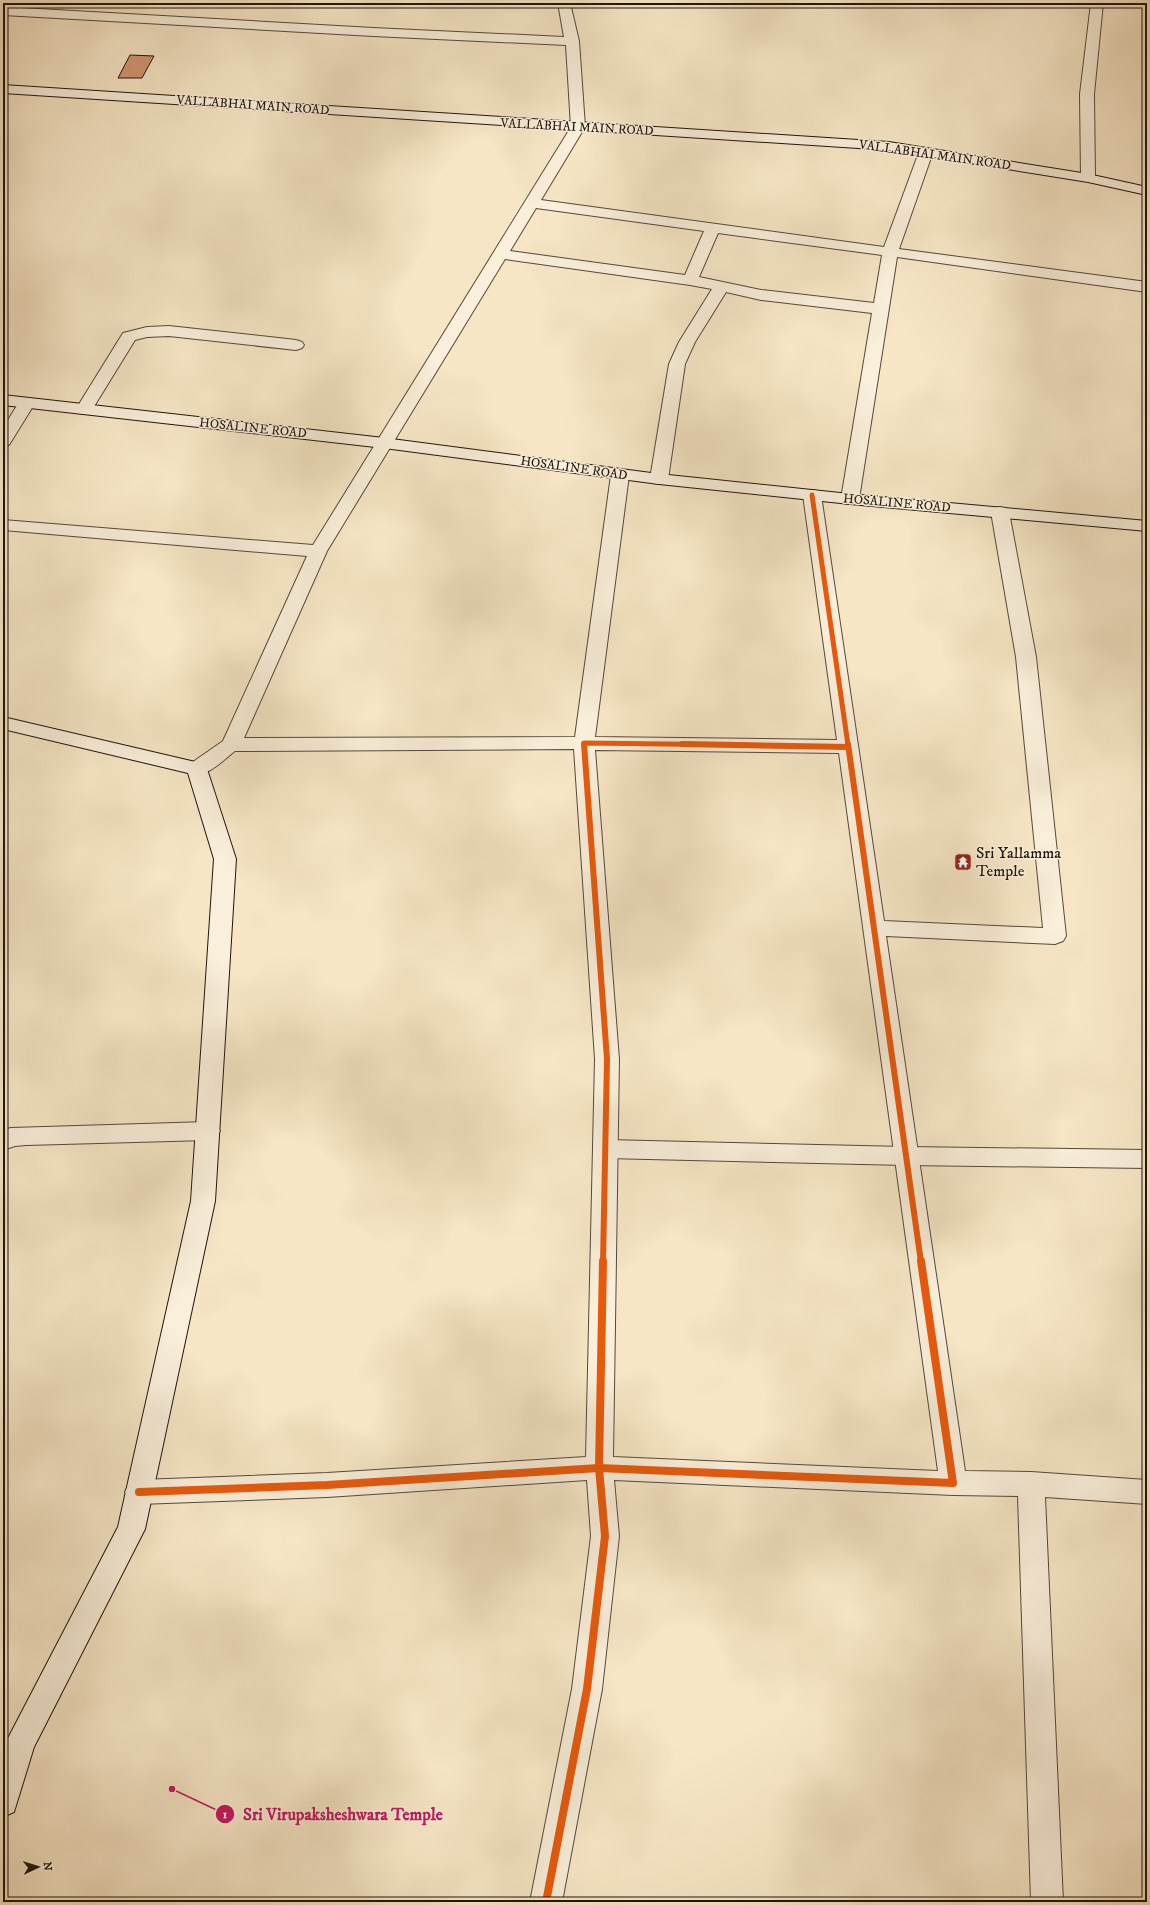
<svg xmlns="http://www.w3.org/2000/svg" width="1150" height="1905" font-family="'IM FELL DW Pica',serif">
	<rect width="100%" height="100%" fill="#f6e6c6"/>
	<filter id="stains"><feTurbulence type="fractalNoise" baseFrequency=".005" numOctaves="4"/><feColorMatrix values="0 0 0 0 .2 0 0 0 0 .09 0 0 0 0 .02 0 0 0 .5 -.17"/></filter>
	<radialGradient id="worn" r=".72"><stop offset=".6" stop-color="#630" stop-opacity="0"/><stop offset="1" stop-color="#630" stop-opacity=".3"/></radialGradient>
	<path fill="#d19673" stroke="#201409" d="M130,55l24,1 -12,22h-24z"/>
	<g fill="none" stroke-linecap="round" stroke-linejoin="round">
		<defs>
			<path id="lane" d="M606,1140l300,7 241,3v18l-241,-3 -300,-7 -8,-3 -4,-6 4,-6z"/>
			<path id="street" d="M558,3h12l9,38 6,86 -44,73 343,47 35,-95 2,-3h10l2,3 -34,97 248,33v10l-250,-35 -38,242 -3,4 -6,1 -6,-1 -3,-4 31,-186 -111,-13 -35,-8 -31,50 -10,22 -17,115 -3,4 -6,1 -6,-1 -3,-4 19,-115 10,-22 33,-53 -22,-4 -185,-26 -178,292 -83,187 331,-1 36,-262 3,-4 6,-1 6,1 3,4 -34,262 242,3 -34,-245 3,-4 6,-1 6,1 3,4 63,426 159,7 -27,-271 -25,-145 3,-4 6,-1 6,1 3,4 27,145 30,279 -3,5 -8,3 -169,-8 79,535 66,1 116,8v24l-102,-7 18,405h-32l-13,-406 -65,-1 -339,-15 5,56 -17,153 -40,213h-32l42,-213 19,-153 -4,-56 -260,17 -188,7 -10,-4 -4,-8 4,-8 10,-4 188,-7 259,-16 9,-398 -21,-310 -339,2c-13,10 -28,27 -45,23l-3,-5 3,-5 33,-23 84,-185 -304,-26v-10l310,25 258,-418 -5,-82 -193,-9 -370,-21v-8l370,21 191,9zM536,208l168,23 -19,44 -175,-24zM718,233l164,22 -8,48 -113,-13 -62,-13zM595,750l244,3 99,718 -325,-14 6,-398z
				M1091,3h12l-9,91 1,84 -2,3h-10l-2,-3 -1,-84z
				M169,326l127,14 6,2 2,3 -2,3 -6,2 -127,-14 -22,1 -12,3 -45,73 -6,1 -6,-1 -2,-4 47,-76 24,-6z
				M27,398l6,1 2,4 -26,42 -6,1v-18l18,-29z
				M208,1122l8,3 4,6 -4,6 -8,3 -182,5 -11,1 -12,4v-20l8,-2z"/>
			<path id="secondary" d="M3,85l886,57 199,32 59,13v8l-59,-13 -199,-32 -886,-57z
				M3,395l381,43 275,36 191,20 297,27v10l-297,-27 -191,-20 -275,-36 -381,-43z
				M3,717l201,47 3,5 29,90 -21,342 -70,328 -111,218 -20,65 -11,5v-66l2,-7 113,-217 73,-326 23,-342 -26,-86 -185,-44z"/>
		</defs>
		<use href="#lane" stroke="#564838" stroke-width="2"/>
		<use href="#street" stroke="#564838" stroke-width="2"/>
		<use href="#secondary" stroke="#201409" stroke-width="2"/>
		<use href="#lane" fill="#f9efda" fill-rule="evenodd"/>
		<use href="#street" fill="#f9efda" fill-rule="evenodd"/>
		<use href="#secondary" fill="#f9efda" fill-rule="evenodd"/>
		<defs>
			<path id="cycleway-far2" d="M812,495l36,250
				M584,745v-2l164,2"/>
			<path id="cycleway-far1" d="M584,744l23,315 -4,203
				M682,744l166,3
				M848,744l73,518"/>
			<path id="cycleway" d="M139,1492l188,-7 272,-17 4,-207
				M546,1902l41,-213 18,-153 -6,-68 354,15 -32,-222"/>
		</defs>
		<use href="#cycleway-far2" stroke="#f9efda" stroke-width="7"/>
		<use href="#cycleway-far1" stroke="#f9efda" stroke-width="8"/>
		<use href="#cycleway" stroke="#f9efda" stroke-width="10"/>
		<use href="#cycleway-far2" stroke="#e8590c" stroke-width="5"/>
		<use href="#cycleway-far1" stroke="#e8590c" stroke-width="6"/>
		<use href="#cycleway" stroke="#e8590c" stroke-width="8"/>
	</g>
	<defs>
		<symbol id="temple-square" viewBox="-11 -11 22 22"><rect x="-9" y="-9" width="18" height="18" rx="4" fill="#8f2418" stroke="#f9efda"/><path d="M0-6L5-2H3V0L6.5 2.5H4V6H1.5V3h-3V6H-4V2.5H-6.5L-3 0V-2H-5Z" fill="#fff"/></symbol>
	</defs>
	<g fill-rule="evenodd">
		<use href="#temple-square" x="953" y="852" width="20" height="20"/>
	</g>
	<g text-anchor="middle" dominant-baseline="central" stroke-width="3" stroke-linejoin="round" paint-order="stroke">
		<g font-size="13" fill="#201409" stroke="#f9efda">
			<text transform="translate(253 105) rotate(4)">VALLABHAI MAIN ROAD</text>
			<text transform="translate(577 127) rotate(3)">VALLABHAI MAIN ROAD</text>
			<text transform="translate(935 155) rotate(8)">VALLABHAI MAIN ROAD</text>
			<text transform="translate(253 428) rotate(6)">HOSALINE ROAD</text>
			<text transform="translate(574 468) rotate(8)">HOSALINE ROAD</text>
			<text transform="translate(897 503) rotate(5)">HOSALINE ROAD</text>
		</g>
		<g font-size="16" fill="#201409" stroke="#f9efda" text-anchor="start">
			<text x="976" y="853">Sri Yallamma<tspan x="976" dy="18">Temple</tspan></text>
		</g>
	</g>
	<path fill="none" stroke="#c2185b" stroke-width="1.5" d="M172 1789L225 1814"/>
	<g fill="#c2185b" stroke="#f9efda" stroke-width="1.5">
		<circle cx="172" cy="1789" r="4"/>
		<circle cx="225" cy="1814" r="10"/>
	</g>
	<g font-size="12" text-anchor="middle" font-weight="bold" fill="#fff">
		<text x="225" y="1818">1</text>
	</g>
	<g font-size="17" text-anchor="middle" font-weight="bold" fill="#c2185b" stroke="#f9efda" stroke-width="3" stroke-linejoin="round" paint-order="stroke">
		<text x="343" y="1820">Sri Virupaksheshwara Temple</text>
	</g>
	<rect width="1150" height="1905" fill="none" stroke="#f6e6c6" stroke-width="16"/>
	<rect x="4" y="4" width="1142" height="1897" fill="none" stroke="#201409" stroke-width="2"/>
	<rect x="8" y="8" width="1134" height="1889" fill="none" stroke="#201409"/>
	<g transform="translate(38 1867) rotate(86)" stroke="#f9efda" stroke-width="3" paint-order="stroke">
	<path d="M0-3L7 15L0 10L-7 15Z" fill="#201409"/>
	<text y="-6" font-size="11" font-weight="bold" text-anchor="middle" fill="#201409">N</text>
	</g>
	<rect width="100%" height="100%" filter="url(#stains)"/>
	<rect width="100%" height="100%" fill="url(#worn)"/>
</svg>
